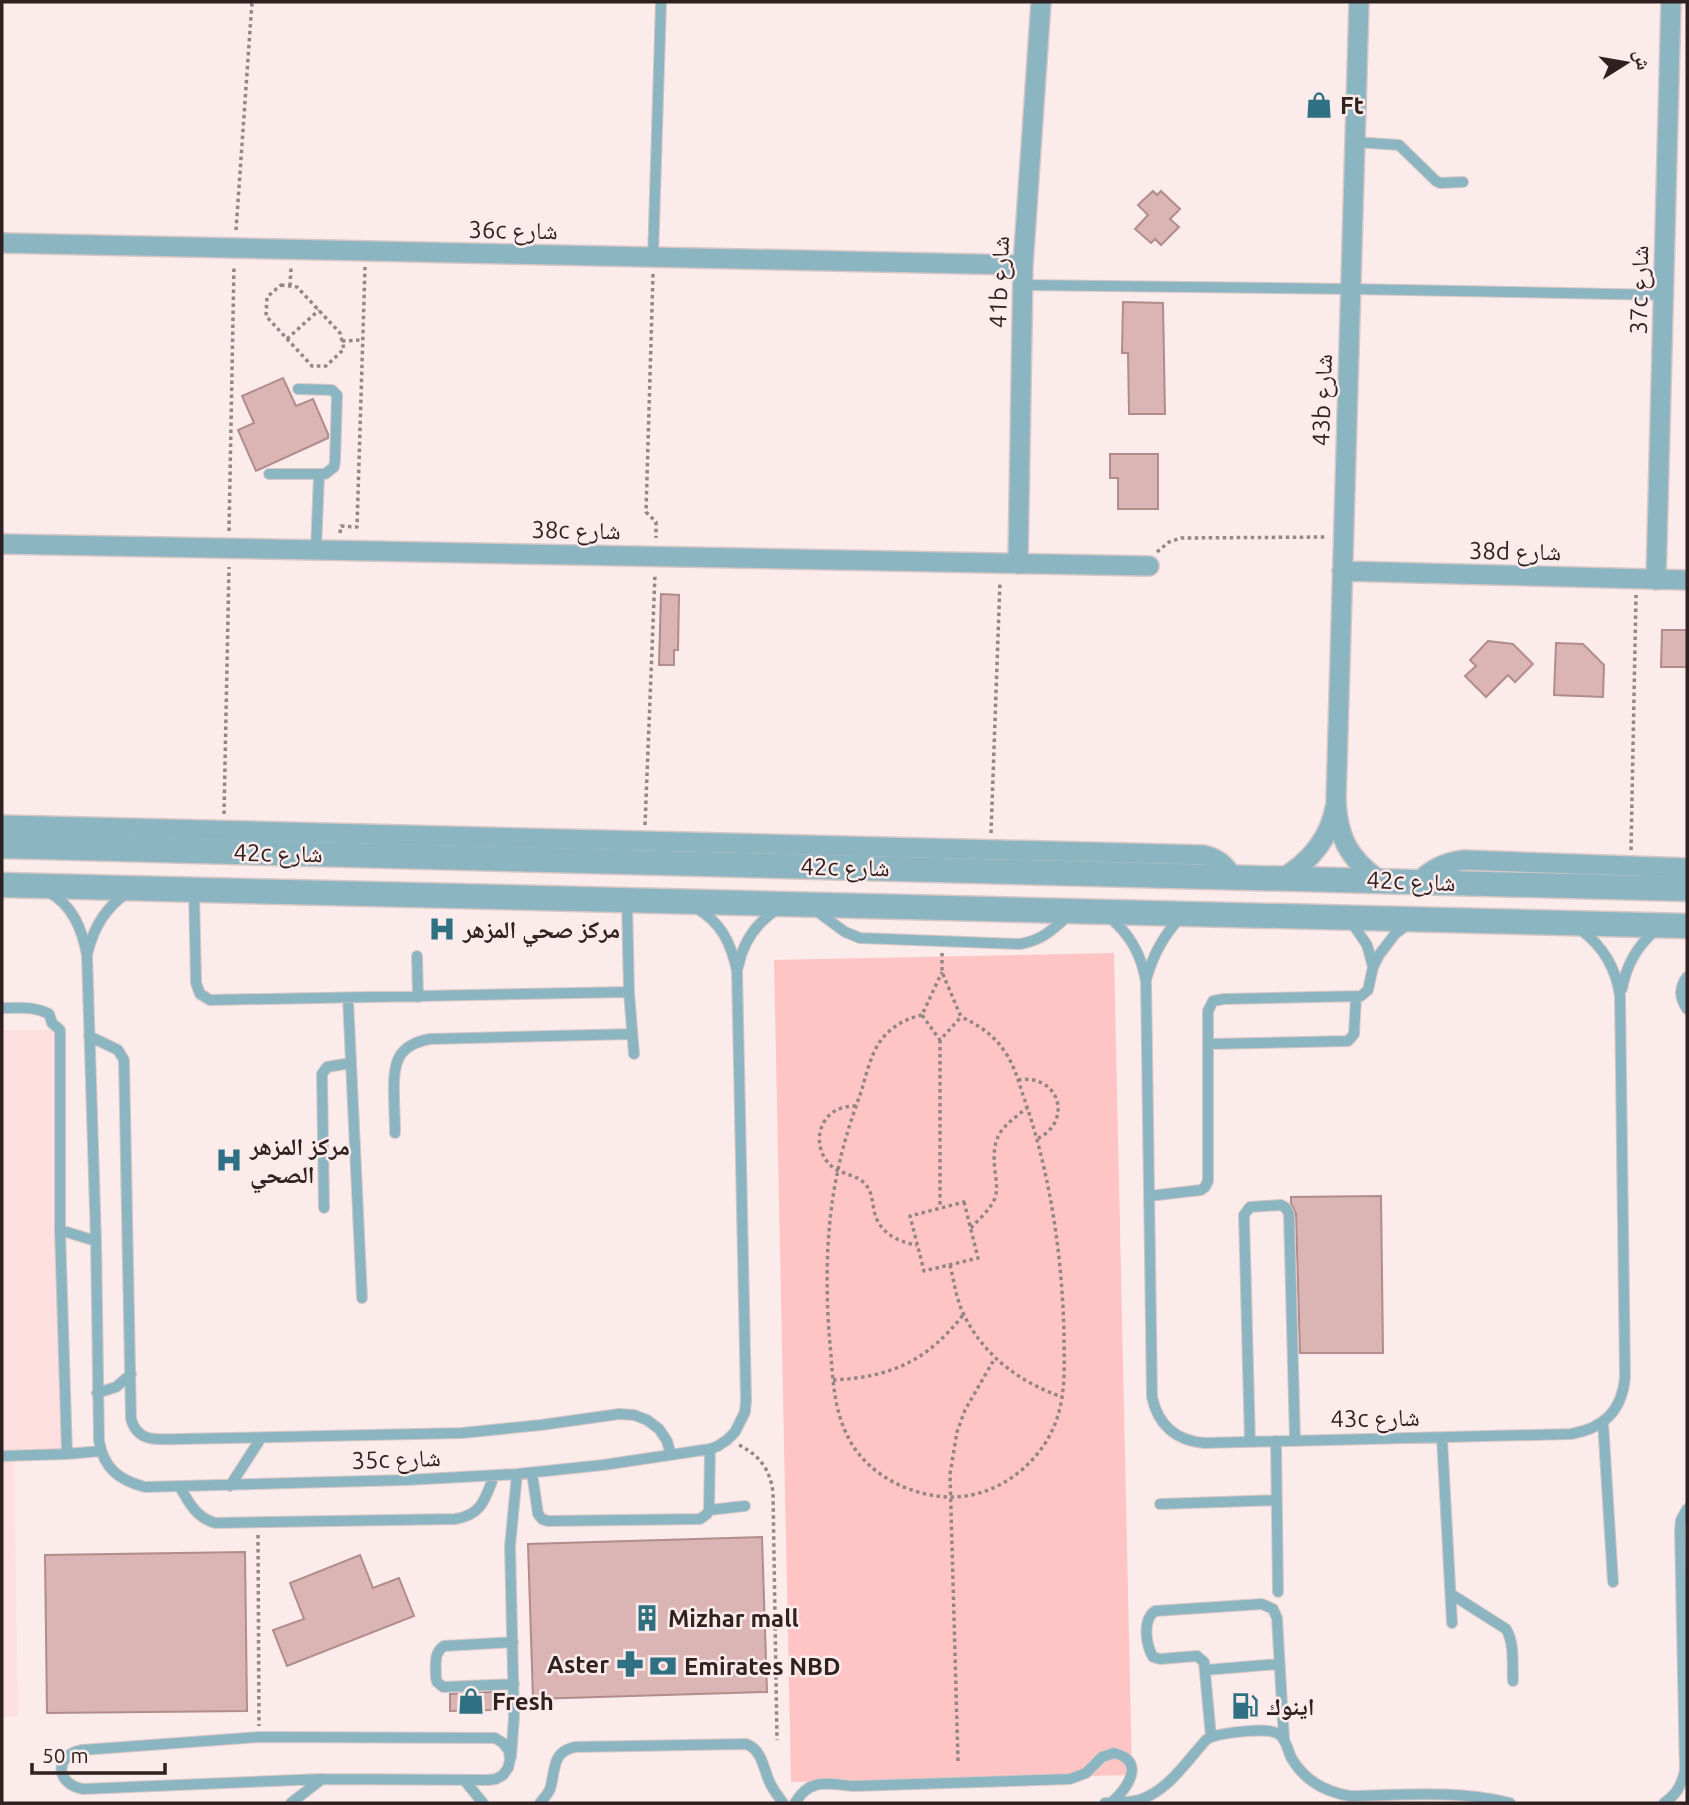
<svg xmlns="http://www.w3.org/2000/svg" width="1689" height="1805" font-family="Ubuntu,'Noto Naskh Arabic',sans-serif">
	<rect width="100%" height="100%" fill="#fbebea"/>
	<path fill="#fde0df" d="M2,1030h58l7,424 -53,1 4,262h-16z"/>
	<path fill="#fec5c4" d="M1114,953l18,822 -341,7 -17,-822z"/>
	<path fill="#dbb5b4" stroke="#b08c8b" stroke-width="2" d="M1153,191l4,4 4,-4 19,18 -10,10 9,8 -18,18 -6,-6 -4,4 -16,-14 13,-14 -10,-10z
		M1123,302l40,1 2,111h-36l-1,-61h-6z
		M283,378l13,28 17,-7 15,35v4l-72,33 -18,-41 16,-7 -12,-27z
		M1110,454h48v55h-40v-31h-8z
		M661,594l18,1 -1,55h-4v15h-15z
		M1662,630h25v37h-26z
		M1488,641l25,3 20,20 -18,18 -7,-7 -22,22 -21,-21 11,-10 -6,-6z
		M1556,643l27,1 21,21 -1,32 -49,-2z
		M1381,1196l2,157h-83l-4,-139 -5,-11v-6z
		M762,1537l5,155 -234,7 -5,-155z
		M245,1552l2,159 -200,2 -2,-158z
		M360,1555l13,33 26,-10 15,38 -127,50 -14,-36 31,-11 -14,-36z
		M492,1692v18l-42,1v-17z"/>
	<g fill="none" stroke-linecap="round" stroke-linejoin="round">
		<defs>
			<path id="service" d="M1354,142l45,3 37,36 4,2 23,-1
				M653,257l8,-255
				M1023,285l327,4 313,6
				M269,474h56l9,-7 1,-6 2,-66 -5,-5 -34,-1
				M316,550l3,-75
				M194,891l2,92 4,11 10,6 419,-8
				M49,892c24,14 33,37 38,63l9,286 3,200c5,28 20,39 46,46l261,-7 111,-6 86,-9 107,-16 8,-3 9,-6 8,-8 10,-20 1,-12 -9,-429c-6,-28 -16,-49 -41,-63
				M627,902l2,90 5,62
				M815,910l30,22 15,6 160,6c23,-4 32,-14 49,-29
				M1108,916c22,18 33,38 38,65l6,416c6,28 24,44 53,46l366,-9c33,-6 51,-23 54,-57l-5,-381c-4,-28 -16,-49 -39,-66
				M1350,920l17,25 6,22
				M88,951c6,-24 18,-44 39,-58
				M417,956l1,41
				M738,967c5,-25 19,-45 40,-58
				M1147,977c6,-22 17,-42 33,-59
				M1687,977c-8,11 -8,20 0,32
				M1622,989c4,-23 16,-44 34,-59
				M348,998l14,300
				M2,1008c16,0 32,-2 47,6l3,9 8,7v200l7,224
				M89,1036l29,14 6,10 7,359c7,25 29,20 49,20l282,-6 79,-8 78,-11 15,1 13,5 12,9 8,12 4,14
				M1208,1044l140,-3 6,-7 2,-37
				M395,1133c0,-14 -1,-27 -1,-40 -1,-30 3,-48 36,-54l202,-5
				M1149,1196l52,-6 4,-3 3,-6v-170l5,-10 11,-2 137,-3 7,-6 5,-23 6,-12 16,-21 12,-9
				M324,1208l-2,-134 5,-7 24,-4
				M60,1230l36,11
				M97,1393l19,-6 15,-13
				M1603,1422l10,160
				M1442,1438l10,185
				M1276,1441l2,151
				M1250,1442l-6,-227 6,-8 31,-2 5,3 3,6 6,226
				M2,1456l65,-2 34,-3
				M532,1473l6,41 4,5 6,2 152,-2 7,-5 2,-4 1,-61
				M230,1486l31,-48
				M180,1487c9,16 16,30 35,36l240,-4c27,-4 30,-20 39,-43
				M1160,1504l116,-4
				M709,1510l36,-4
				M1451,1594l55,35c9,15 6,36 7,52
				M513,1642l-69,4c-11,7 -8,20 -8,32l1,4 6,5 71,-3
				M1205,1670l74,-6
				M259,1737l236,1 8,5 6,8 1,9 -2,8 -5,7 -7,4 -8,1 -166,-1 -239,10c-28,-5 -29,-34 -1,-39z
				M1211,1737l-7,-75 -7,-6 -37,3 -7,-2c-7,-12 -11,-37 2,-46l107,-7 11,5 4,9 7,121
				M511,1757l3,-40 -4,-171 7,-72
				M465,1781l18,22
				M291,1803l31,-24
				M540,1803c4,-5 8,-9 10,-14 6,-19 1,-37 25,-42l171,-3c17,6 17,25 24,39 3,7 9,14 13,20
				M795,1803c15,-26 33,-19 59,-17l216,-7 16,-6 16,-16 12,-4c33,8 13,36 -3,50
				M1105,1803c11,-1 23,0 34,-3 29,-9 47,-38 67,-60l5,-3c13,-4 59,-11 69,-2 7,6 8,17 12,24 13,22 34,33 58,37 54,-1 107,-6 160,7
				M1664,1803c13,-9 17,-17 21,-32l-5,-240 1,-11 6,-11"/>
			<path id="minor" d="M1359,2l-23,799c2,36 12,57 43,79
				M2,243l1021,22
				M2,544l1147,22
				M1018,564l5,-299 18,-263
				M1342,571l345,9
				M1656,580l15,-578
				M2,825l1201,30c14,3 22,9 29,22
				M1283,878c26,-16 46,-38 52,-70
				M1419,882c13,-14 27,-20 45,-22l223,8"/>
			<path id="tertiary" d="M2,846l1685,43
				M2,885l1685,41"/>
		</defs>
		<use href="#service" stroke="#d6c7c6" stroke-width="12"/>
		<use href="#minor" stroke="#d6c7c6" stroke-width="22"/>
		<use href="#tertiary" stroke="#d6c7c6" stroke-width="27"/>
		<path stroke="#958685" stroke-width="3.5" stroke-dasharray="3.5 3.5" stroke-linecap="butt" d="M236,230l16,-228
			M653,274l-7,238 10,10v16
			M281,285l16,2 43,46 4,16 -18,17h-14l-46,-50 1,-19z
			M290,286l1,-18
			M287,339l32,-29
			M342,341l20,-1
			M229,531l5,-265
			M340,533l1,-7 16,1 8,-260
			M1157,552l12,-10 12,-4 146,-1
			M224,814l5,-247
			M645,825l10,-251
			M991,833l9,-252
			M1631,850l5,-255
			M942,953v19l19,45 -21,23 -18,-25 20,-43
			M922,1015c-18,4 -33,13 -43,28 -9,14 -13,33 -18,49 -9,25 -18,52 -23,78 -13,58 -13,125 -7,185 2,29 4,58 18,84 19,36 61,57 101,58 48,1 95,-36 108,-82 8,-25 6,-54 6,-81 -2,-81 -14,-162 -41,-239 -5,-15 -9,-30 -18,-43 -11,-17 -26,-27 -44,-35
			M940,1040v168
			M1018,1080c41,-7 56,41 19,59
			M856,1106c-13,0 -25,4 -32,16 -10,17 -3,39 13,48 10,5 22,6 29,15 6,7 6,16 8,25 4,22 23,32 43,35
			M964,1202l14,56 -54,13 -14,-55z
			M971,1228c8,-9 19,-18 24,-30 3,-9 1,-18 0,-27 -4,-36 6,-43 32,-63
			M950,1265c4,16 6,33 13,48 20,42 56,69 99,84
			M833,1380c59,-3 94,-19 130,-65
			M739,1445c20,10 31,24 34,47l4,248
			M258,1535l1,191
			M958,1761l-8,-287 7,-42 8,-22 30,-52"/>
		<use href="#service" stroke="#8cb5c2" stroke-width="10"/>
		<use href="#minor" stroke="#8cb5c2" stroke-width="19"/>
		<use href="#tertiary" stroke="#8cb5c2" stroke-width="24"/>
	</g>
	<defs>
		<symbol id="shop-bare" viewBox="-9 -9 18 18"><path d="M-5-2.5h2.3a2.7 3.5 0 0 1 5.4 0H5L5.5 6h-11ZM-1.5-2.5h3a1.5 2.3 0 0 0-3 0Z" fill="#2f7183" stroke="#fbebea" stroke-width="2.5" paint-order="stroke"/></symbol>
		<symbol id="hospital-bare" viewBox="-9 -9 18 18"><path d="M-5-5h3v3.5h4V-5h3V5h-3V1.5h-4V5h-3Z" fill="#2f7183" stroke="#fbebea" stroke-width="2.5" paint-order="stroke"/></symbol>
		<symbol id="building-bare" viewBox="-9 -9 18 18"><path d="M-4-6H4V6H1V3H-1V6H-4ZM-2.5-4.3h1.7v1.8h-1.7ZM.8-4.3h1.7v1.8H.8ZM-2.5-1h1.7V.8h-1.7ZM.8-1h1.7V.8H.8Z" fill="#2f7183" stroke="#fbebea" stroke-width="2.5" paint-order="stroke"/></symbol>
		<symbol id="pharmacy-bare" viewBox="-9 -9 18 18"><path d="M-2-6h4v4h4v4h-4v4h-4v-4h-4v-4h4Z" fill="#2f7183" stroke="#fbebea" stroke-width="2.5" paint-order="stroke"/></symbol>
		<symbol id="bank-bare" viewBox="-9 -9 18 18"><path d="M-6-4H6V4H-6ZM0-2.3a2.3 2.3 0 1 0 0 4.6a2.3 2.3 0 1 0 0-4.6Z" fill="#2f7183" stroke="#fbebea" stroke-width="2.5" paint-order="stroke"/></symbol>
		<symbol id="fuel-bare" viewBox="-9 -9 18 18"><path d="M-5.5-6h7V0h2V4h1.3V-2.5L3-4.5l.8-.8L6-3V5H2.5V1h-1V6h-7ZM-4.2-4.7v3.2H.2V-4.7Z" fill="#2f7183" stroke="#fbebea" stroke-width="2.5" paint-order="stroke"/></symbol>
	</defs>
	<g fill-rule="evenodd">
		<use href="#shop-bare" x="1300" y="86" width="38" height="38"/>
		<use href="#hospital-bare" x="423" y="910" width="38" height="38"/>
		<use href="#hospital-bare" x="210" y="1141" width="38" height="38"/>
		<use href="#building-bare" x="628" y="1599" width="38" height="38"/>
		<use href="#pharmacy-bare" x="611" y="1645" width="38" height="38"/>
		<use href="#bank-bare" x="644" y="1647" width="38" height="38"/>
		<use href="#shop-bare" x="452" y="1682" width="38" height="38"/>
		<use href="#fuel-bare" x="1226" y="1687" width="38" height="38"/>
	</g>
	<g text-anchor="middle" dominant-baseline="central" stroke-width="5" stroke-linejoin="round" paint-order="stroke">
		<g font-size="24" font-weight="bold" fill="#2f2121" stroke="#fbebea" text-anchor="start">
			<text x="1340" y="105">Ft</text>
			<text x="463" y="929">مركز صحي المزهر</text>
			<text x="250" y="1146">مركز المزهر<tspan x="250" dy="28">الصحي</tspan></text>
			<text x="668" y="1618">Mizhar mall</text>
			<text x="609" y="1664" text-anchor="end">Aster</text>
			<text x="684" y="1666">Emirates NBD</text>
			<text x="492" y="1701">Fresh</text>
			<text x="1266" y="1706">اينوك</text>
		</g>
		<g font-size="24" fill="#2f2121" stroke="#fbebea">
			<text transform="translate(513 230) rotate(1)">36c شارع</text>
			<text transform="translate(999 282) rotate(-88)">41b شارع</text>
			<text transform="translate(1639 290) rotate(-89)">37c شارع</text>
			<text transform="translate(1322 400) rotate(-88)">43b شارع</text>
			<text transform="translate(576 530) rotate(1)">38c شارع</text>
			<text transform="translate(1515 551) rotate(1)">38d شارع</text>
			<text transform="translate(278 853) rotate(1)">42c شارع</text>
			<text transform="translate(845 867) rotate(1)">42c شارع</text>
			<text transform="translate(1411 881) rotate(2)">42c شارع</text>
			<text transform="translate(1375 1418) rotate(-1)">43c شارع</text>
			<text transform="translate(396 1459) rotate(-2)">35c شارع</text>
		</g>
	</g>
	<rect width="1689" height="1805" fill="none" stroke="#2f2121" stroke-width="7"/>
	<g transform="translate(1626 63) rotate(79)" stroke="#fbebea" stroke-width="5" paint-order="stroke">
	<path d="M0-5L12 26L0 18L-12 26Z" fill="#2f2121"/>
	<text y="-10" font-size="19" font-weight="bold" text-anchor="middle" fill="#2f2121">ش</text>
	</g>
	<path d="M32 1763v10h133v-10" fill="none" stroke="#2f2121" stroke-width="3.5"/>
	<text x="42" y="1763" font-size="21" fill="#2f2121" stroke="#fbebea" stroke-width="5" paint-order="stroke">50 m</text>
</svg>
